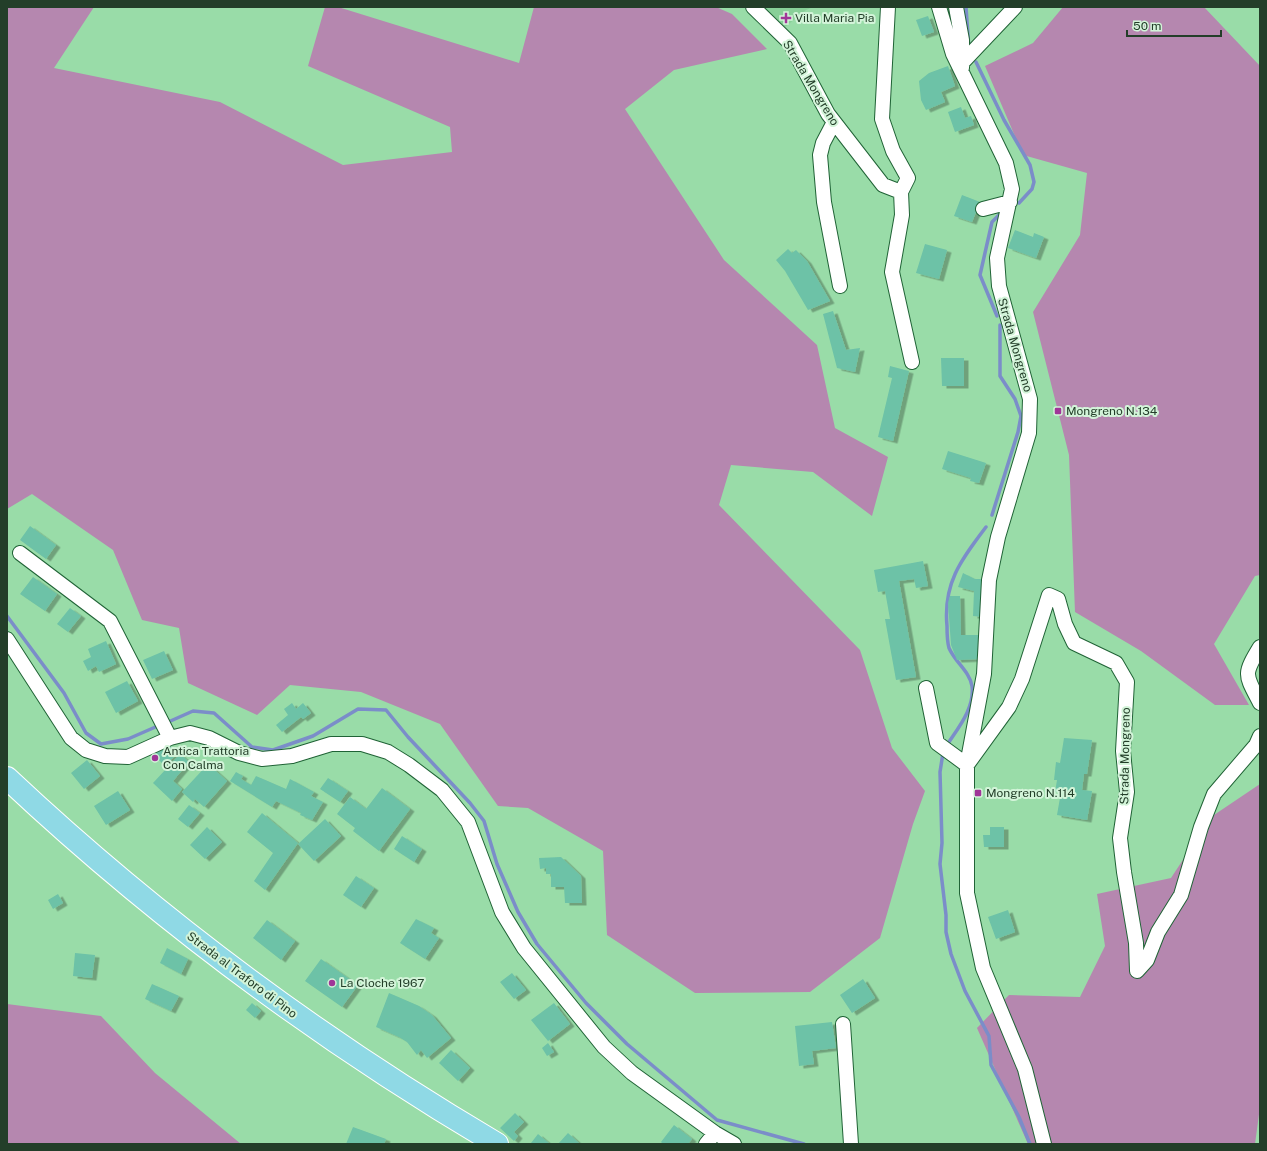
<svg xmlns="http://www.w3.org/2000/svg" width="1267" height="1151" font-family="'Public Sans',sans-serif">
	<defs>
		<filter id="shadow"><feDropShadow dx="4.5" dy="2.5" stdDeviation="0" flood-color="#0004"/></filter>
	</defs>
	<rect width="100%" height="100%" fill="#99dca8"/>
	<path fill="#88d098" d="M764,7h49l-7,3 -21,17z"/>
	<path fill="#b587af" d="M7,7h87l-40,61 166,34 123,63 109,-13 -2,-25 -142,-61 17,-59h13l181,56 15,-56h182l16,7 35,35 -93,21 -49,39 99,151 93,85 18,83 53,29 -16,59 -59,-44 -82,-7 -12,40 141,145 32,98 33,43 -12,33 -33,114 -70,54 -115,1 -88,-58 -4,-84 -75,-43 -30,-2 -58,-82 -79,-32 -71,-7 -33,30 -69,-32 -9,-55 -37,-8 -29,-70 -81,-56 -25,15z
		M1063,7h141l56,59v509l-5,1 -41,68 35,61h-34l-74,-54 -66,-39 -6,-157 -36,-143 47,-77 7,-62 -64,-18 -38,-89 48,-23z
		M1260,784v323l-5,37h-227l-51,-116 32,-33 71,2 25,-51 -8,-52 74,-16 40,-61z
		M7,1004l94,12 54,57 86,71h-234z"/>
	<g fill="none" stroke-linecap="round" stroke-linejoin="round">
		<path stroke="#7b8dc9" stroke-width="3.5" d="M966,7l3,42
			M976,62l28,58 26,45 4,17 -2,7 -13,14
			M997,316l-17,-41 12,-53 8,-8
			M992,515l26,-83 3,-16 -6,-17 -15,-23v-51
			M7,616l57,77 22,40 15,11 27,-5 32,-14
			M166,723l27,-12 21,2 38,34 21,3 40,-14 45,-27 28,1 22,27 62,66 14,18 13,43 21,48 19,32 49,59 41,41 90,76 87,24
			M947,745c11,-17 28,-37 25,-59 -2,-14 -17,-24 -23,-38 -2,-7 -2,-15 -2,-22 -4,-43 14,-66 39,-99
			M943,753l-3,19 2,71 -2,21 6,51v17l5,22 14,37 24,45 2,29 28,52 11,27"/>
	</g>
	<path fill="#6dc2a7" filter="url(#shadow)" d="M928,16l6,16 -12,4 -6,-16z
		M948,66l7,20 -14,6 4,10 -19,8 -5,-10 -2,-19 10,-8z
		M961,107l4,11 6,-2 3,9 -19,7 -7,-20z
		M962,195l18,7 -8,20 -18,-6z
		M1015,230l18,7 1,-4 10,4 -8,21 -28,-10z
		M925,244l22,6 -8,29 -23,-6z
		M788,249l4,4 4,-3 11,11 23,40 -22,9 -23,-39 -9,-11z
		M833,311l13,39 14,-2 -5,24 -18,-4 -14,-54z
		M941,358h23v28h-22z
		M890,366l19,5 -16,70 -15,-4 14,-59 -4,-1z
		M948,451l38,12 -7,20 -9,-2 1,-3 -29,-9z
		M30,526l26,19 -10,14 -26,-19z
		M923,561l5,25 -12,2 -2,-9 -15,2 17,96 -20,3 -11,-61h5l-5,-28 -7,1 -4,-22z
		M963,573l12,6h11l-3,38 -10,-1 1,-25 -16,-4z
		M33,577l24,17 -12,17 -25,-17z
		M950,596h10l1,39h21l-1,24 -24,1 -6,-15 -3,-42z
		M70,608l11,8 -13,16 -11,-8z
		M106,641l10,23 -17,8 -3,-6 -8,5 -5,-10 8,-4 -3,-8z
		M164,651l9,19 -21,9 -9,-19z
		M127,681l11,20 -22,12 -11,-21z
		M292,703l4,6 7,-6 8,10 -8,6 -2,-2 -19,15 -6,-7 12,-10 -4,-6z
		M1064,738l28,2 -5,34h-3l-2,16 10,1 -5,29 -30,-5 4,-23h-6l2,-12h-3l2,-18 4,1z
		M170,746l8,8 -14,11 -11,-11z
		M180,754l9,8 -16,19 9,8 -10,12 -19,-18z
		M87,760l13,16 -16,13 -13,-16z
		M208,764l19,17 -23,26 -9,-8 -2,3 -11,-10z
		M236,772l7,4 -2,3 10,6 5,-9 30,13 4,-10 24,13 -3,4 12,6 -11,18 -12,-5 1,-2 -25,-12 -4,6 -42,-26z
		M328,778l20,13 -8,11 -20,-13z
		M382,788l28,21 -31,42 -26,-20 2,-3 -18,-14 13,-17 16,12z
		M118,791l12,19 -24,15 -12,-19z
		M189,805l11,8 -12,14 -10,-8z
		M262,813l36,30 -33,47 -11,-9 19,-28 -26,-21z
		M325,819l16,17 -27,25 -16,-17z
		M207,827l15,15 -17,17 -15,-14z
		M990,827h14v20h-20l-1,-12h7z
		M402,836l20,13 -8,13 -20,-13z
		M561,857l20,19 1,27h-17l-1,-16h-13v-13h-5v-6l-6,1 -1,-11z
		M356,876l18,12 -13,19 -18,-12z
		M58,894l5,9 -10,6 -5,-9z
		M1008,910l7,22 -19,7 -8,-22z
		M416,919l18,9 -3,5 8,5 -14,21 -25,-16z
		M267,920l28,21 -14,19 -28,-22z
		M167,948l21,11 -7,15 -21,-11z
		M75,953l20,2 -3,23 -19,-2z
		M321,959l37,26 -16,22 -37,-26z
		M512,973l14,17 -12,9 -14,-17z
		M863,979l12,19 -23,15 -12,-18z
		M152,984l27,12 -8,15 -26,-12z
		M389,993l30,13 13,9 19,23 -24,20 -6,-8 -4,5 -10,-13 -8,-5 -23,-10z
		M252,1003l9,8 -6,7 -9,-8z
		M554,1003l16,21 -22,17 -17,-21z
		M832,1022l4,26 -24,3 2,13 -15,2 -4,-40z
		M548,1043l6,9 -7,4 -5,-8z
		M451,1050l19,18 -12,13 -19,-18z
		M515,1113l9,9 -10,10 4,4 -4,5 -14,-13z
		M674,1125l18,14 -4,5h-25l-2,-2z
		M353,1127l33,12 -2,5h-38z
		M568,1133l12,11h-22z
		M538,1134l12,10 -19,-1z"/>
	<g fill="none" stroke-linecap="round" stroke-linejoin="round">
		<defs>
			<path id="minor" d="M753,7l37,36 38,71 55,71 18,7 7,-14 -15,-27 -11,-32 6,-112
				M939,7l14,47 53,109 6,26 -15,69 2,28 31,113 -1,34 -31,104 -9,43 -5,94 -17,91v128l16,75 42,101 19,75
				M956,7l6,33v28
				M963,62l52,-55
				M834,122l-11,21 -3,12 4,47 16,84
				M901,192l1,23 -10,57 20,90
				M983,209l27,-7
				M20,553l90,68 60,117
				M7,639l64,99 15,12 19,6 23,1 42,-19 20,-5 19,5 30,15 23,6 30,-3 39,-12h31l26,8 21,13 33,25 26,32 34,90 22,36 80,99 28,26 83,60 19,11
				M1260,647c-17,28 -15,27 0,56
				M926,688l11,55 30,22 42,-58 13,-28 27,-84 9,4 7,25 9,19 42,20 11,19 -4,69 4,41 -7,46 4,34 12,71 1,28 10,-11 11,-28 23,-37 20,-68 13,-33 42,-49 4,-9
				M843,1024l8,120
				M706,1144l9,-11"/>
			<path id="primary" d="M7,778c150,141 312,261 490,366"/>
		</defs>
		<use href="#minor" stroke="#206336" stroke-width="16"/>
		<use href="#primary" stroke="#fff" stroke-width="24"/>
		<use href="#minor" stroke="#fff" stroke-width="14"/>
		<use href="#primary" stroke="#8fd9e5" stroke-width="22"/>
	</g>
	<g fill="#a03698" stroke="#d3f4d9" stroke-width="1.5">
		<path d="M784 12h4v4h4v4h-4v4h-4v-4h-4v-4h4z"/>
		<rect x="1054" y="407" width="8" height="8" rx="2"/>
		<circle cx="155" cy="758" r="4"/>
		<rect x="974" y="789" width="8" height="8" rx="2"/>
		<circle cx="332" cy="983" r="4"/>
	</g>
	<g text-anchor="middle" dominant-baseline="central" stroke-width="4" stroke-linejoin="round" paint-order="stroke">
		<g font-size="12" fill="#233e29" stroke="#d3f4d9" text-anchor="start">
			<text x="795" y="18">Villa Maria Pia</text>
			<text x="1066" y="411">Mongreno N.134</text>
			<text x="163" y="751">Antica Trattoria<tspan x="163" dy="14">Con Calma</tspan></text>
			<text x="986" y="793">Mongreno N.114</text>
			<text x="340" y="983">La Cloche 1967</text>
		</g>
		<g font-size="12" fill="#233e29" stroke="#d3f4d9">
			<text transform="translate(811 83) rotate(59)">Strada Mongreno</text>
			<text transform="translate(1015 345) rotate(74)">Strada Mongreno</text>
			<text transform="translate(1125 756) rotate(-89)">Strada Mongreno</text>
			<text transform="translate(242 975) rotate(37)">Strada al Traforo di Pino</text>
		</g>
	</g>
	<rect width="1267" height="1151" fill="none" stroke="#233e29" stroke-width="16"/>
	<path d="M1127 30v6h94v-6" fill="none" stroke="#233e29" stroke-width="2"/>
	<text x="1133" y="30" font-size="12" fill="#233e29" stroke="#d3f4d9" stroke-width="3" paint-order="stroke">50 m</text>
</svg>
